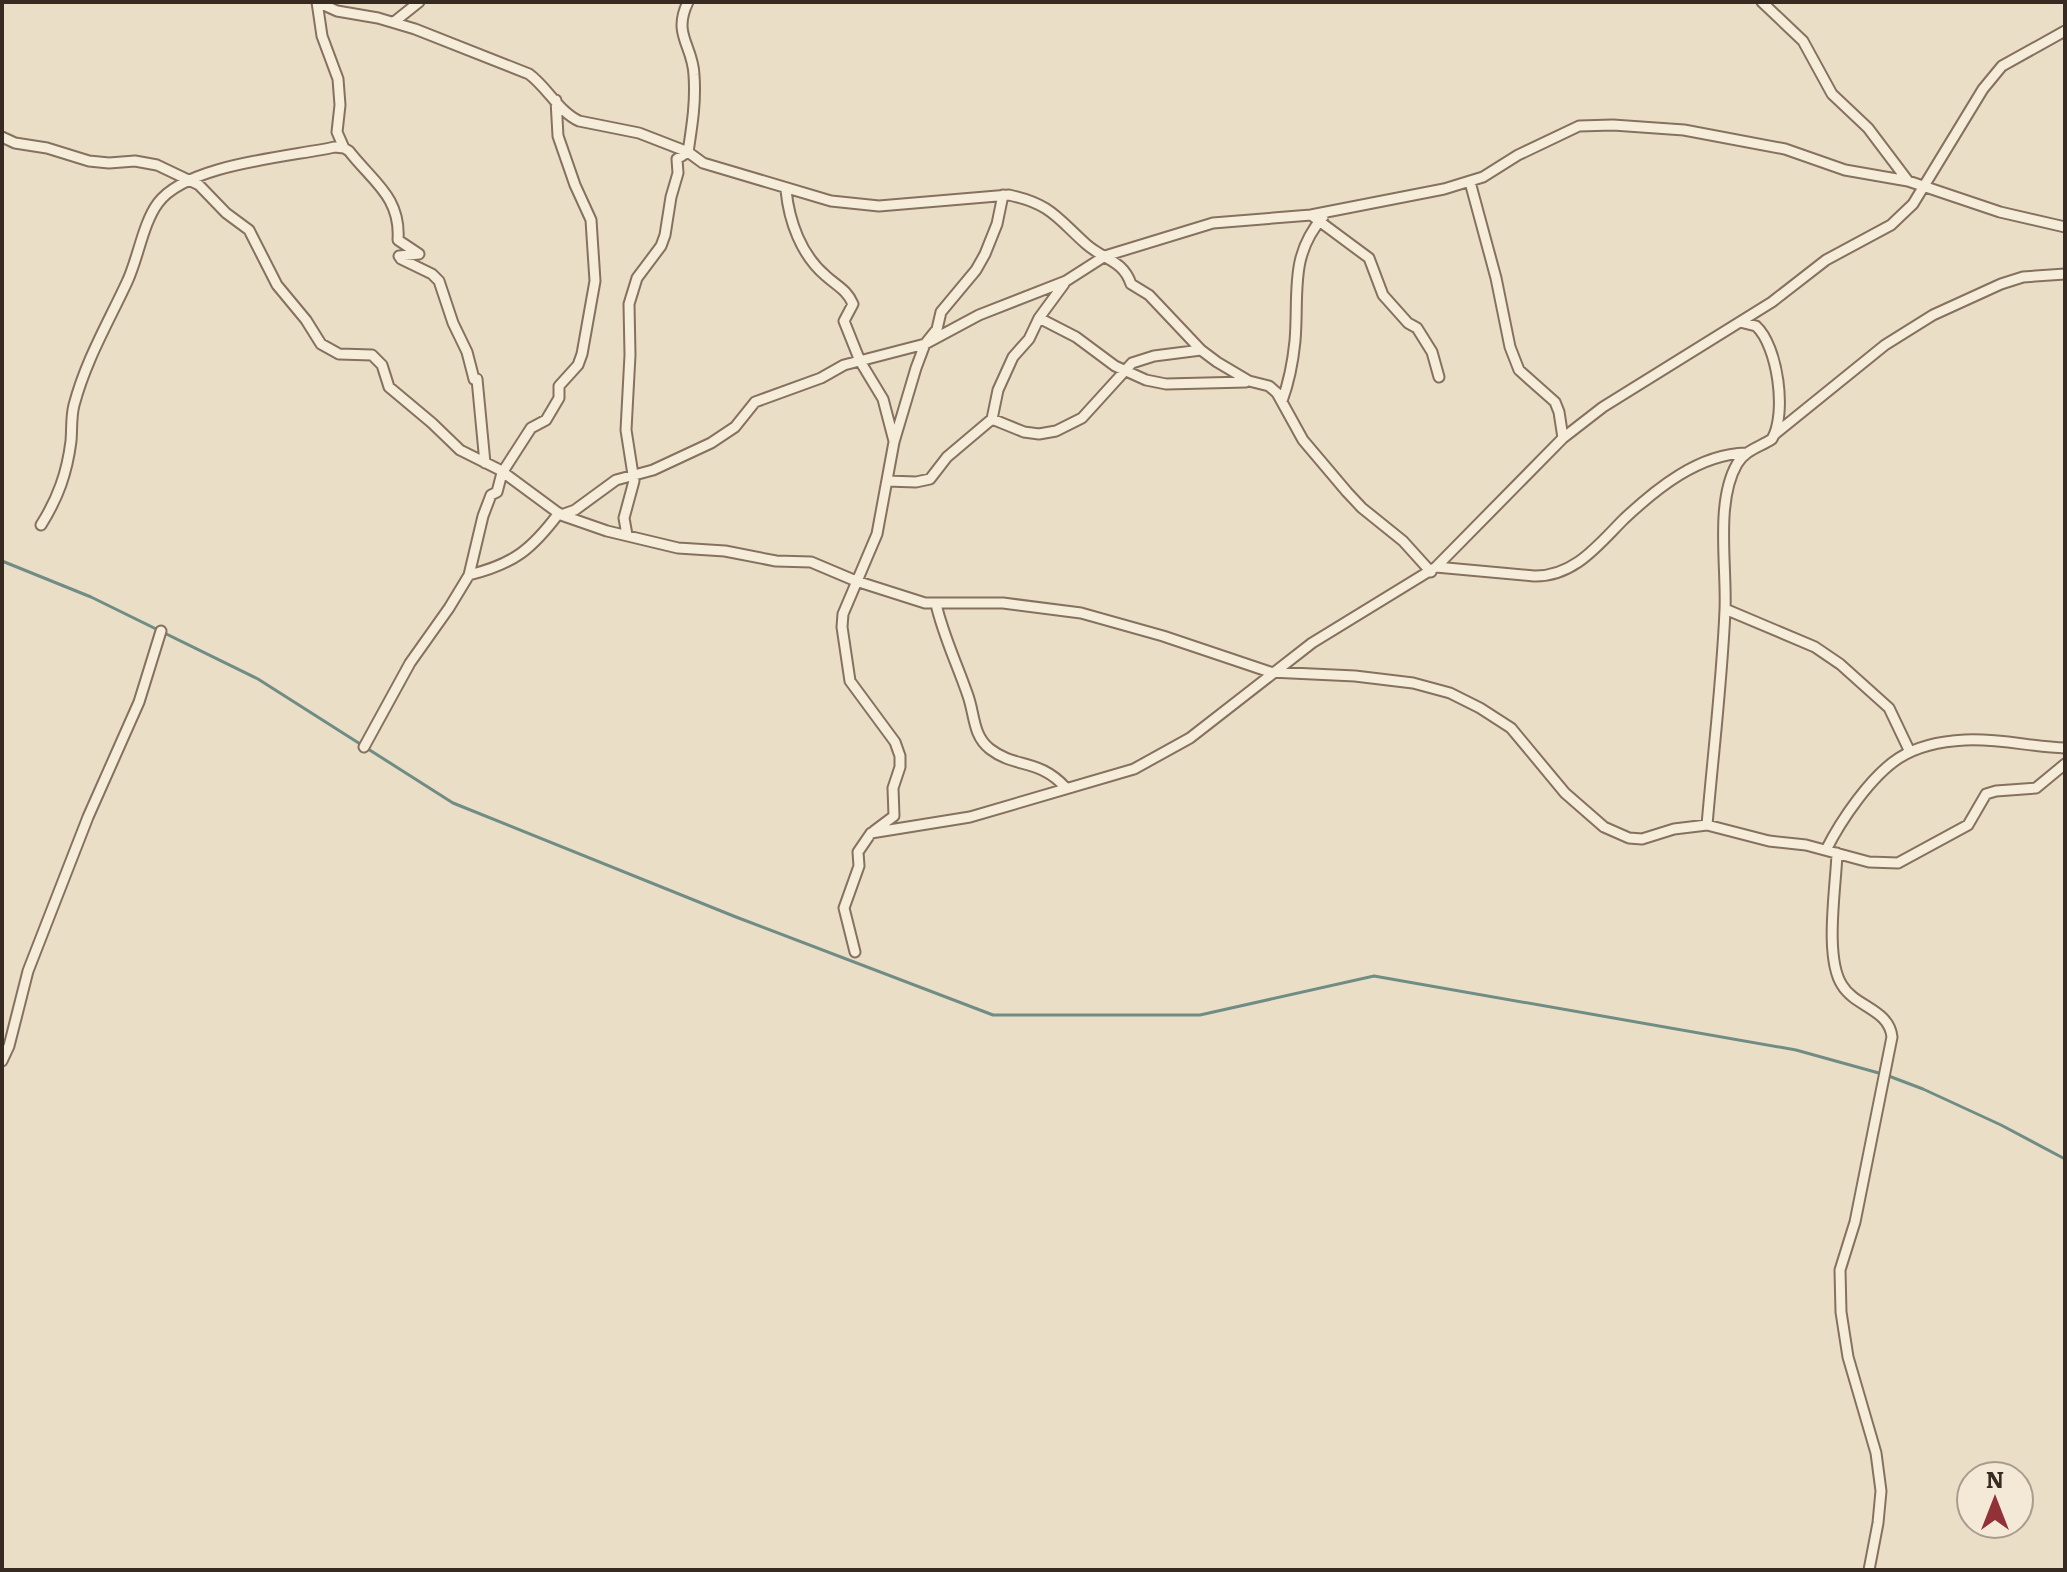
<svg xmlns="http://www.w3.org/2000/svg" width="2067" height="1572" font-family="Literata,serif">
	<rect width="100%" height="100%" fill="#ebdec7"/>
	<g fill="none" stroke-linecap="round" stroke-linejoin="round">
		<path stroke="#6f8d84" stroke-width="3" d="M2,561l89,36 167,82 195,124 283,114 257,98h207l174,-39 422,74 90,25 37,14 78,36 64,34"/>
		<defs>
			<path id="minor" d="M317,2l20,9 41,7 37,11 114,45c18,13 30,38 50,47l60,12 49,19 15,11 128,38 48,5 130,-11c42,9 48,23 77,49 18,16 37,16 45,40l18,11 52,55 16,12 32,19 20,5 8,7 26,47 44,52 15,16 41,33 28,31
				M317,2l5,34 16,43 2,26 -3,27 7,16
				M1762,2l41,39 29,53 36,34 40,53
				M394,22l25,-20
				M2,137l13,6 32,5 42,13 20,2 26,-2 22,4 42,20 27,28 23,17 28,55 29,35 15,24 18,10 33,1 10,10 7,22 43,36 28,27 40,20 61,45 46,16 71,17 47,3 51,10 35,1 45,19 69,22h78l78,10 82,23 107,36 85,4 58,7 37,10 30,15 31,20 54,65 39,34 25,11 13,1 32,-10 33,-4 62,16 37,4 63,17 29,1 70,-38 18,-31 10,-3 40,-3 29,-24
				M1470,182l26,96 14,69 9,23 36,32 4,10 4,26
				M786,190c3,31 15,65 40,86 11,10 21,14 27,28l-9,17 16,40 23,38 11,42
				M1311,215l58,43 14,37 25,28 9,5 15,24 7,25
				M1039,318l37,19 39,29 31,14 20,4 80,-2
				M1282,401c7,-19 11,-40 13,-60 4,-48 -6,-85 28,-124
				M992,419l32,13 15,2 17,-3 26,-13 50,-55 22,-7 47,-6
				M1775,434l110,-89 48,-30 68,-31 22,-7 42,-3
				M887,481l29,1 14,-3 17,-22 45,-38 6,-29 15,-33 16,-18 10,-21 25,-34
				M561,515l14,-5 41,-30 37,-10 58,-27 24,-16 20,-25 66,-24 23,-13 81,-21 54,-29 87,-34 39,-25 108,-33 98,-8 133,-26 39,-12 35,-22 61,-29 34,-1 71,5 101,19 60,21 63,11 92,31 65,15
				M41,525c17,-27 26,-52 30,-84 1,-12 0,-25 3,-36 12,-45 34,-82 53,-123 11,-23 16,-59 31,-79 29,-39 131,-46 177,-56l9,1 5,3c24,31 52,46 49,89l21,14 -20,2 2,3 31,15 7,7 14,42 14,29 7,27h3l8,84
				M627,535l-3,-17 10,-37 -8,-51 4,-75 -1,-51 8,-26 24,-32 4,-11 6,-38 7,-24 -1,-14 11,-7c4,-26 8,-50 6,-77 -1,-30 -22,-40 -6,-73
				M1436,567l98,9c40,1 64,-31 90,-57 33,-31 75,-65 122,-66
				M469,575c45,-11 63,-26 90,-62
				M936,604c7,31 21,60 31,89 8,20 5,42 23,56 26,20 49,9 76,39
				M1725,609l90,38 25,17 49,44 21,44
				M364,747l46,-84 39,-55 20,-33 14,-59 8,-21 6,-3 5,-19 9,-14 20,-31 15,-8 13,-22v-12l19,-21 4,-11 13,-73 -4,-61 -16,-35 -17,-49 -2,-36
				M1707,825c6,-71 15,-143 18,-215 2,-43 -10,-108 12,-146 8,-14 23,-17 35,-25 15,-25 6,-93 -16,-113l-16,-4
				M874,831l20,-15 -1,-28 7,-21v-11l-5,-14 -45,-61 -8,-54 1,-13 34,-80 17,-92 22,-74 9,-24 12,-15 4,-17 35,-42 9,-16 12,-30 6,-29
				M1826,850c15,-30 45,-74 73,-92 19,-12 45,-17 66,-18 33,-2 67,7 100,8
				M1837,853c-1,34 -13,104 5,132 13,22 47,24 50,52l-37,185 -15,48 1,42 7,45 28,96 5,38 -3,32 -9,47
				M855,952l-11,-44 15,-42 -1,-14 13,-19 99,-16 164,-48 56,-31 122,-95 124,-76 127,-129 40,-31 169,-105 54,-42 65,-35 22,-21 70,-115 19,-23 63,-35
				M2,1061l7,-15 19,-75 60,-154 51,-115 22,-71"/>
		</defs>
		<use href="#minor" stroke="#85715e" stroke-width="13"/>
		<use href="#minor" stroke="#f6ecda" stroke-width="9"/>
	</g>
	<rect width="2067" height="1572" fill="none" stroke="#372a20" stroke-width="8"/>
	<g transform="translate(1995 1500)"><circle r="38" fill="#f3e9d6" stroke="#a89d8d" stroke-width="2"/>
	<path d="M0-6L14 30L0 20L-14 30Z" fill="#903238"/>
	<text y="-12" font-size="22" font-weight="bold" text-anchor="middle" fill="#372a20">N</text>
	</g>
</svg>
